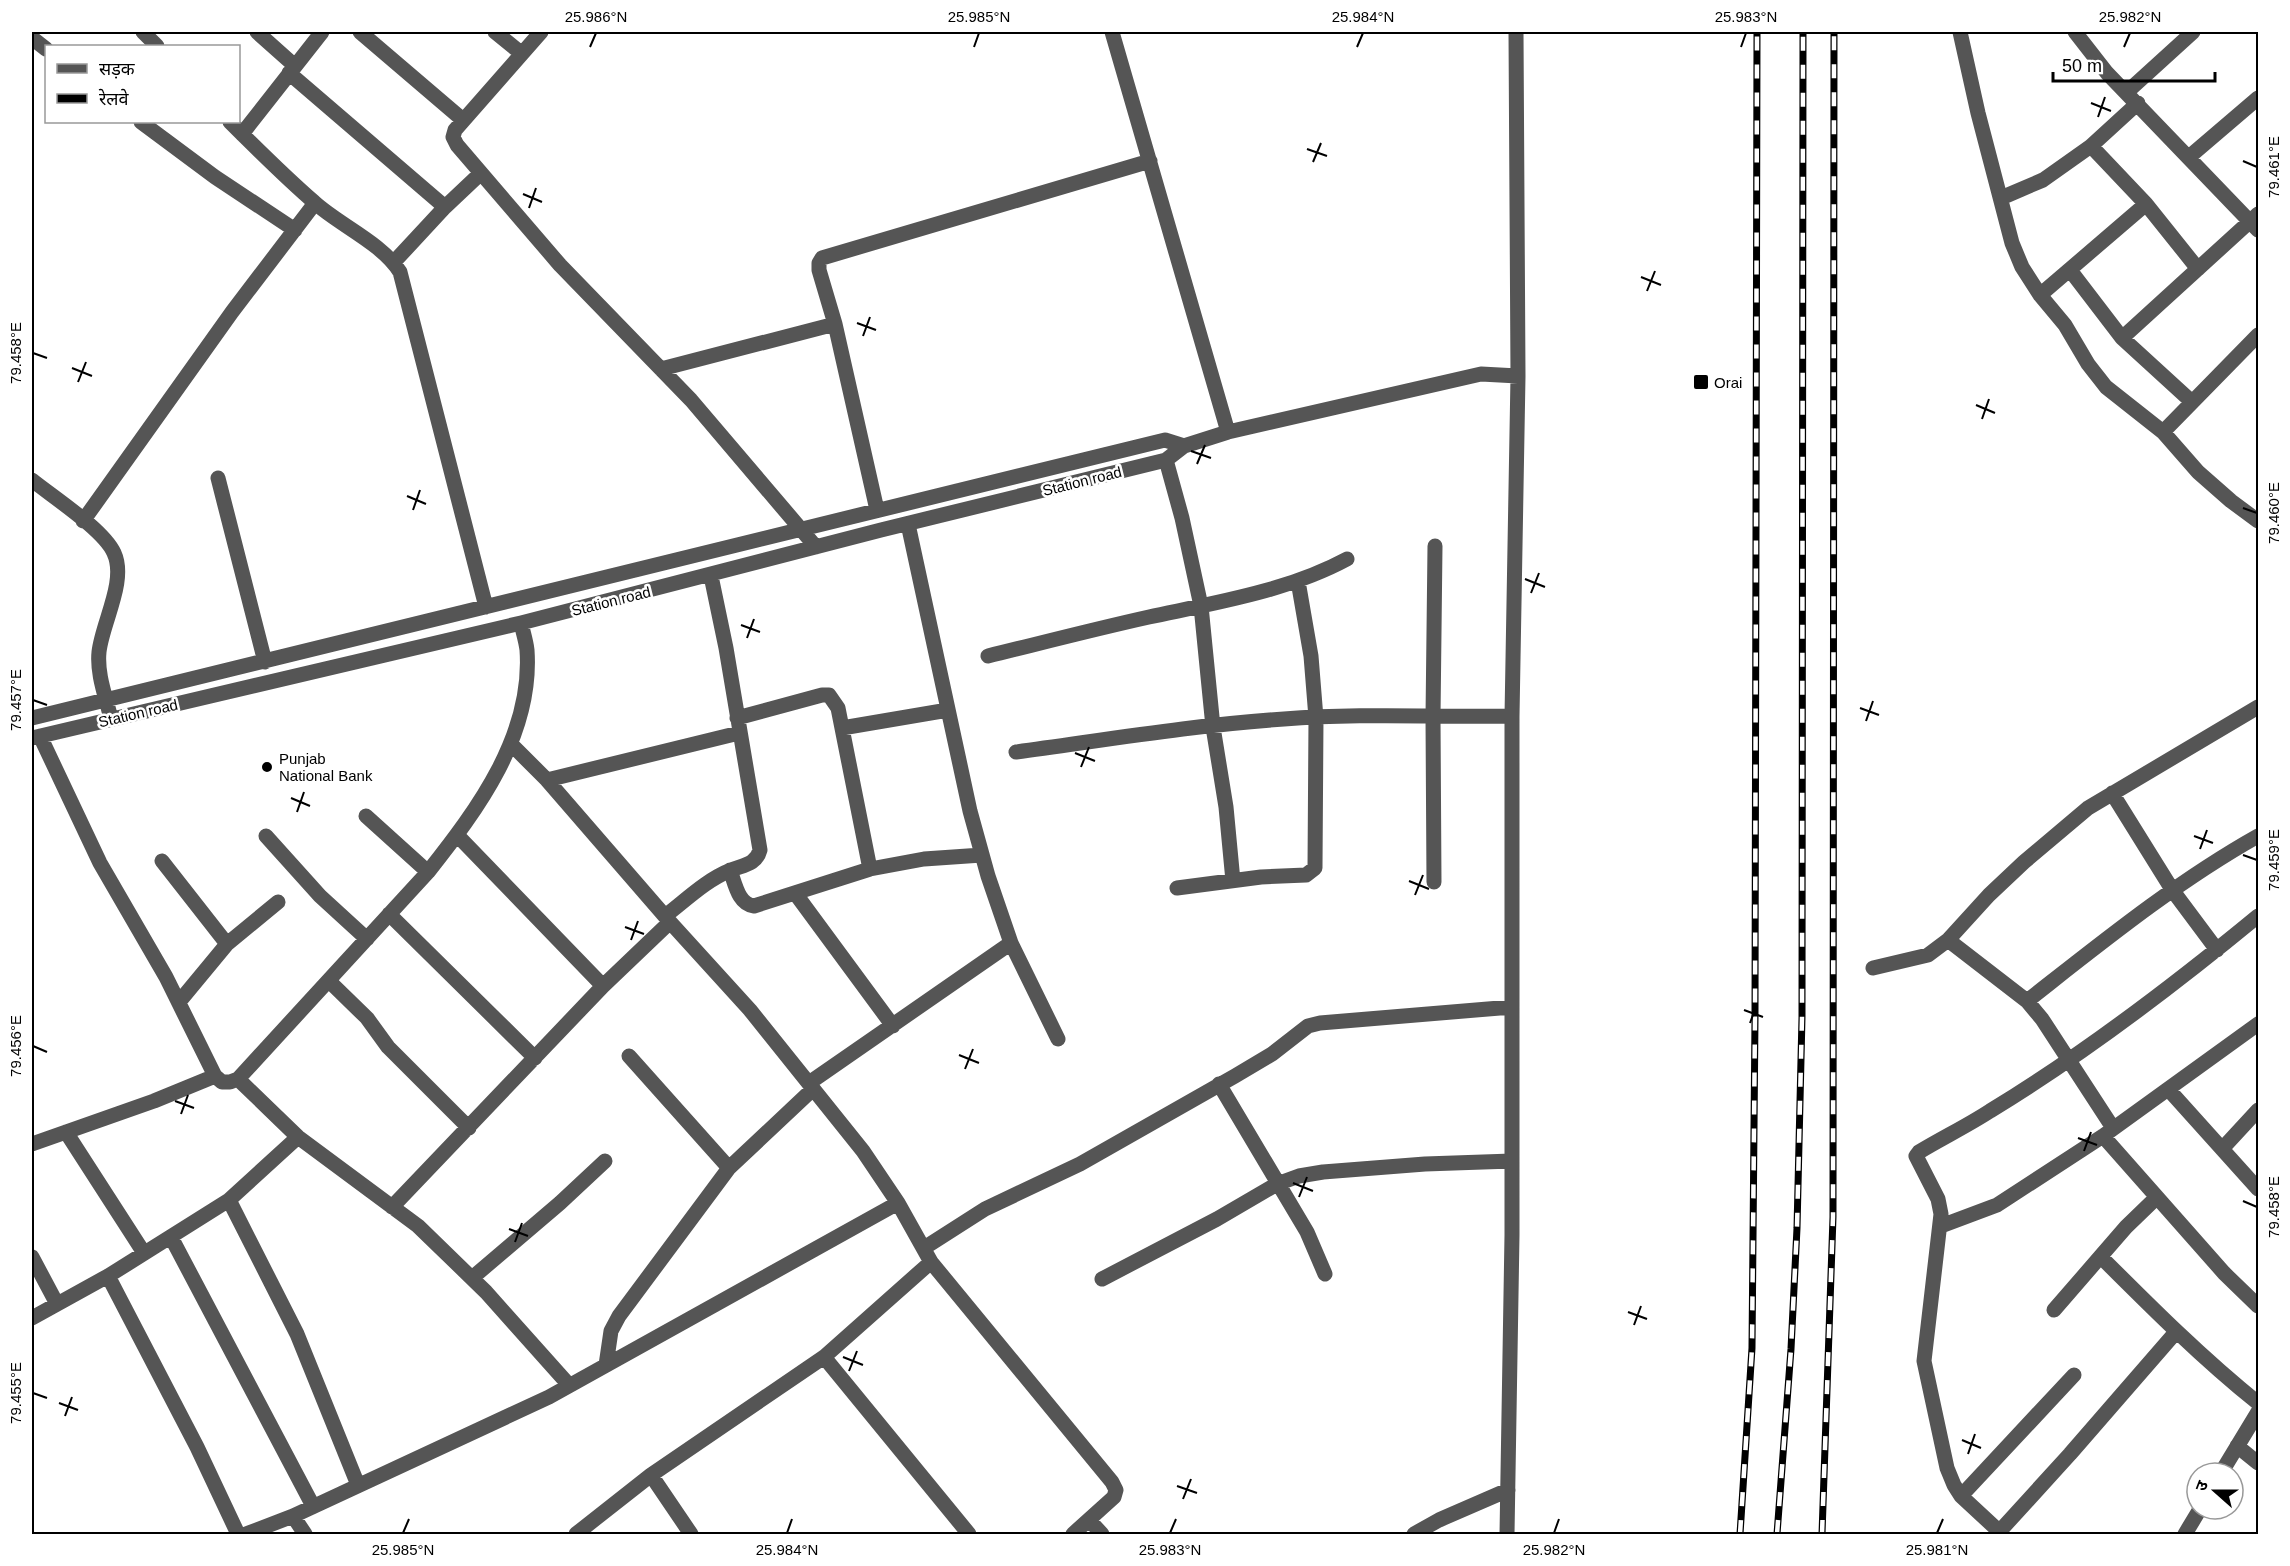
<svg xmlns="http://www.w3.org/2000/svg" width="2290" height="1566" font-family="Arial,'Noto Sans Devanagari',sans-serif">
	<rect width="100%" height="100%" fill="#fff"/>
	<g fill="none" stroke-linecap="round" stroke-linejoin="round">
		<path stroke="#555" stroke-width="15" d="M143,32l14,14
			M257,32l38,34
			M360,32l103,88
			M495,32l26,21
			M541,32l-86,98 -2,7 4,8 103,120 131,135 125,147
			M1112,32l116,400
			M1960,32l18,81 34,130 10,24 18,28 25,30 23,39 18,23 57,45 35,40 33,29 27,20
			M2075,32l32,41 151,157
			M32,38l14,11
			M289,73l156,134
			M2127,92l66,-60
			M141,122l74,55 80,53
			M230,122c27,27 55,55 84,80 25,23 68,41 86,70l86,335
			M242,134l80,-102
			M2091,146l55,58 52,65
			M2189,157l69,-59
			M2001,198l42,-18 48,-34 47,-43
			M394,262l51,-55 36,-34
			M2070,270l52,68 70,64
			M2040,295l106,-91
			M2122,338l136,-124
			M661,369l174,-45
			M2163,432l95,-97
			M1166,460l16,58 19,88 12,121 13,80 7,74
			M218,478l47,184
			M32,480c21,17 72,50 82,73 13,28 -12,70 -15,99 -2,20 5,40 10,59
			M877,510l-42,-186 -16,-54v-7l3,-5 328,-97
			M83,521l149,-209 83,-109
			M908,524l62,287 18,65 23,67 47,96
			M988,656c53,-13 107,-27 161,-39 65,-14 139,-26 198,-58
			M32,718l1133,-278 19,6
			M737,718l85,-23h7l9,13 32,161
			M842,728l106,-18
			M40,736l60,127 66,114 49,99 7,6h8l8,-3 190,-207c50,-63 105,-137 99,-222 -1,-9 -4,-18 -6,-27
			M32,738l489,-115 360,-93 285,-70 18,-14 44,-14 253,-58 37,2
			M511,744l36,36 123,142 80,88 113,141 35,52 33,59 181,220 4,8 -2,7 -41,37
			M1016,752c89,-12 178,-27 268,-33 75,-6 152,-2 228,-3
			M547,780l192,-47
			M2112,793l61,98 44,59
			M366,816l62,56
			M457,835l146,151
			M266,836l54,60 47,43
			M162,861l65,83
			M730,870c5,13 8,34 24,36l116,-37 54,-10 58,-4
			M1434,882l-1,-165 2,-171
			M1177,888l84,-11 45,-2 9,-7 1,-150 -5,-62 -13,-75
			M795,893l98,133
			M389,914l146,144
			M665,916c21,-16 41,-36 66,-46 12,-5 25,-5 29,-20l-34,-202 -15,-72
			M1948,940l79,61 15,18 71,109
			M1873,968l55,-13 20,-15 41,-45 35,-33 64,-54 170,-101
			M329,981l38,37 21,29 81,81
			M2027,1001c74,-58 149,-119 231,-165
			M179,1002l48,-58 51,-42
			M629,1056l100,112
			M238,1079l60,58 120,89 68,66 83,93
			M809,1083l202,-140
			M1219,1084l88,148 18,42
			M2169,1090l89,99
			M66,1132l78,121
			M2103,1136l121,137 34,33
			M32,1144l122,-43 61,-25
			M2222,1149l36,-39
			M229,1200l68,134 61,151
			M392,1207l211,-221 67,-64
			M1941,1226l56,-21 106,-69 155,-112
			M171,1237l142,269
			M924,1248l61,-39 95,-45 155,-88 37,-22 36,-28 12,-3 192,-16
			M32,1257l25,47
			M2101,1257c51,51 101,101 157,146
			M108,1276l89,171 41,87
			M472,1278l88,-75 45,-42
			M1102,1279l115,-60 60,-35 22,-8 24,-4 102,-8 87,-3
			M2054,1310l72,-83 30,-29
			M32,1318l76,-42 121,-76 69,-63
			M824,1357l145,177
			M606,1365l5,-34 8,-15 110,-148 84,-79
			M2237,1446l21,17
			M2221,1473l37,-61
			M651,1475l40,59
			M1961,1496l113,-121
			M293,1516l12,18
			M1089,1520l13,14
			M1999,1532l71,-78 106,-122
			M246,1534l47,-18 256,-119 349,-194
			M576,1534l75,-59 173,-118 107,-95
			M1414,1534l25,-14 69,-30
			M1507,1534l5,-299v-519l6,-340 -2,-344
			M2002,1534l-41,-38 -7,-11 -7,-17 -23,-107 17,-147 -3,-15 -22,-43 3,-4c23,-14 48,-26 71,-41 94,-57 183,-125 268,-195
			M2185,1534l15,-25"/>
		<defs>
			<path id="rail" d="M1740,1534l12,-186 3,-330 2,-986
				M1777,1534l14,-185 6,-121 5,-211 1,-985
				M1822,1534l11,-317 1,-1185"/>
		</defs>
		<use href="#rail" stroke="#000" stroke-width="7"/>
		<use href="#rail" stroke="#fff" stroke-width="4.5" stroke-dasharray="14" stroke-linecap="butt"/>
	</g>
	<path fill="none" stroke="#000" stroke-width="2" d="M590,47l6,-14M974,47l5,-14M1357,47l6,-14M1741,47l5,-14M2124,47l6,-14M2091,103l20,8M2098,117l7,-20M1307,149l20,7M2243,161l14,6M1313,162l8,-19M523,194l19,8M529,208l7,-20M1641,277l20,8M1647,291l8,-20M857,323l19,7M863,336l7,-19M33,353l14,5M72,368l20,8M78,382l8,-20M1976,405l19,8M1982,419l7,-20M1191,451l20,7M1197,464l8,-19M407,496l19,8M2243,508l14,5M413,510l7,-20M1525,579l20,8M1531,593l8,-20M741,625l19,7M747,638l7,-19M33,700l14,5M1860,708l19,7M1866,721l7,-20M1075,753l20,8M1081,767l8,-20M291,798l19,8M297,812l7,-20M2194,836l19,7M2200,849l7,-19M2243,855l14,5M1409,881l20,8M1415,895l8,-20M625,927l19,7M631,940l7,-19M1744,1010l19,7M1750,1023l7,-19M33,1046l14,6M959,1055l20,8M965,1069l8,-20M175,1101l19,7M181,1114l7,-19M2078,1138l19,7M2084,1151l7,-19M1293,1183l20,8M1299,1197l8,-20M2243,1201l14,6M509,1229l19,7M515,1242l7,-19M1628,1312l19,7M1634,1325l7,-19M843,1357l20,8M849,1371l8,-20M33,1393l14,5M59,1403l19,7M65,1416l7,-19M1962,1440l19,8M1968,1454l7,-20M1177,1486l20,7M1183,1499l8,-20M403,1533l6,-14M787,1533l5,-14M1170,1533l6,-14M1554,1533l5,-14M1937,1533l6,-14"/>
	<g fill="#000" stroke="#fff" stroke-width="2">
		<rect x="1693" y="374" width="16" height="16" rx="3"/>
		<circle cx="267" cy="767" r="6"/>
	</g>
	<g text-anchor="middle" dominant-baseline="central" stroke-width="5" stroke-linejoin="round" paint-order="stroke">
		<g font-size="15" fill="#000" stroke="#fff" text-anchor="start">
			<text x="1714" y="382">Orai</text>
			<text x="279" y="758">Punjab<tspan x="279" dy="17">National Bank</tspan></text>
		</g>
		<g font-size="15" fill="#000" stroke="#fff">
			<text transform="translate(1082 481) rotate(-14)">Station road</text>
			<text transform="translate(611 601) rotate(-14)">Station road</text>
			<text transform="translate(138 713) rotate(-13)">Station road</text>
		</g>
	</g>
	<rect width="2290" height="1566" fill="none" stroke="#ffffff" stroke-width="66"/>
	<rect x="45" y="45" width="195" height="78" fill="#ffffff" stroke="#999999" stroke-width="1.5"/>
	<rect x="57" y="64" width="30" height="9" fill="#555555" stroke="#999999" stroke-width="1.5"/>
	<text x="99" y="75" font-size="18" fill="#000000">सड़क</text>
	<rect x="57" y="94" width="30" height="9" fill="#000000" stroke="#999999" stroke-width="1.5"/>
	<text x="99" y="105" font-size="18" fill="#000000">रेलवे</text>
	<g transform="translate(2215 1491) rotate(291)"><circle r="28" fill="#ffffff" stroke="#999999" stroke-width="1.5"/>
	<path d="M0-4.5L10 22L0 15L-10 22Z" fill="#000000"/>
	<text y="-9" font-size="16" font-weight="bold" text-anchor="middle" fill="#000000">उ</text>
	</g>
	<path d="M2053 72v9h162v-9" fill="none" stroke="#000000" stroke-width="3"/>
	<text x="2062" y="72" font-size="18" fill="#000000" stroke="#ffffff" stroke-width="4.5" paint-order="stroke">50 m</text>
	<rect x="33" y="33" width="2224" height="1500" fill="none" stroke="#000" stroke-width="2"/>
	<g font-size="15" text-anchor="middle" fill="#000">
		<text x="596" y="22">25.986°N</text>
		<text x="979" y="22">25.985°N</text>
		<text x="1363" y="22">25.984°N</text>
		<text x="1746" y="22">25.983°N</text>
		<text x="2130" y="22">25.982°N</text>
		<text transform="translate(2274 167) rotate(-90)" y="5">79.461°E</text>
		<text transform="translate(16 353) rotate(-90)" y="5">79.458°E</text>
		<text transform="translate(2274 513) rotate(-90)" y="5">79.460°E</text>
		<text transform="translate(16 700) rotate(-90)" y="5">79.457°E</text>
		<text transform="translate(2274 860) rotate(-90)" y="5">79.459°E</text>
		<text transform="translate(16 1046) rotate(-90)" y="5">79.456°E</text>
		<text transform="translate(2274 1207) rotate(-90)" y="5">79.458°E</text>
		<text transform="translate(16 1393) rotate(-90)" y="5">79.455°E</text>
		<text x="403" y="1555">25.985°N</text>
		<text x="787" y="1555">25.984°N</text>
		<text x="1170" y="1555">25.983°N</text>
		<text x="1554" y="1555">25.982°N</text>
		<text x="1937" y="1555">25.981°N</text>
	</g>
</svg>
